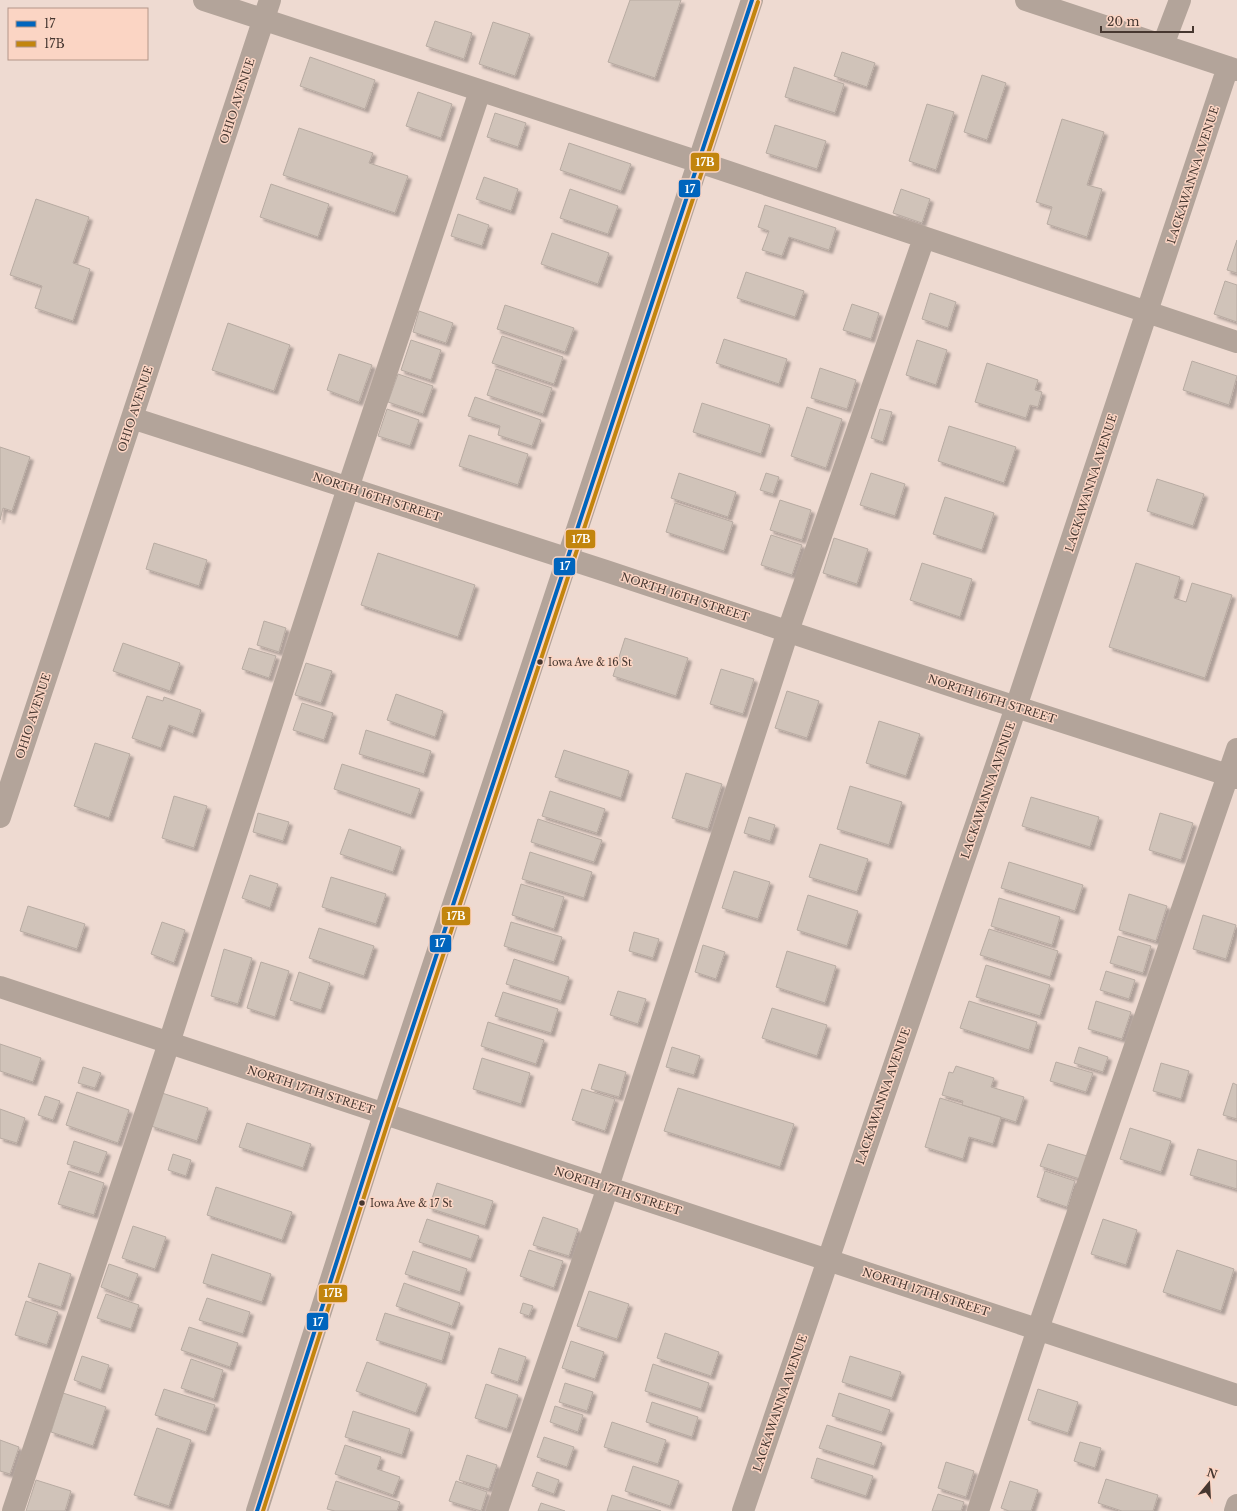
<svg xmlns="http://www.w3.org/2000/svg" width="1237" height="1511" font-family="'Libre Baskerville',serif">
	<defs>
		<filter id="shadow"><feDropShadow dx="3.5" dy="3.5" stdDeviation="1" flood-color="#0004"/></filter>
	</defs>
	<rect width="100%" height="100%" fill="#eedad1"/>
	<path fill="#d0c3b9" stroke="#b8aba2" filter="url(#shadow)" d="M630,0h51l-26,78 -47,-16z
		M435,21l37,12 -8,26 -38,-13z
		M493,22l37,12 -15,42 -36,-12z
		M842,52l33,11 -8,24 -33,-11z
		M310,57l65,23 -10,29 -65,-23z
		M794,67l50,17 -9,29 -50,-16z
		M982,75l24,8 -19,57 -23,-8z
		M418,92l34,12 -11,34 -35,-12z
		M927,104l27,8 -18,58 -27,-9z
		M495,113l31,10 -8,24 -31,-10z
		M1062,119l42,13 -17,53 15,4 -15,48 -40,-13 5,-17 -16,-5z
		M775,125l51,16 -9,28 -51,-16z
		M299,128l74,25 -4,10 39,13 -13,37 -112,-38z
		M569,143l62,21 -10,27 -61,-21z
		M484,177l34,12 -7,22 -35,-12z
		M271,184l58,20 -11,33 -58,-20z
		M570,189l48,17 -10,28 -48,-16z
		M901,189l29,10 -8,24 -29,-10z
		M36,199l53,18 -16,46 17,6 -17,52 -38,-13 7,-22 -32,-11z
		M765,205l71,23 -7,22 -40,-13 -7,19 -20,-6 7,-19 -11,-4z
		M458,214l31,11 -7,21 -31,-10z
		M552,233l57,20 -11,31 -57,-20z
		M1237,240v33l-10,-3z
		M746,272l58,19 -9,26 -58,-19z
		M1225,281l12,4v37l-23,-8z
		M930,293l26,9 -8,26 -26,-9z
		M852,304l27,9 -8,26 -28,-9z
		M505,305l69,23 -9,24 -68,-23z
		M419,311l34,12 -7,20 -33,-11z
		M228,323l62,22 -16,46 -62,-21z
		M502,336l61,21 -9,27 -62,-21z
		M724,339l63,20 -8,25 -63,-21z
		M411,340l30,10 -10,30 -30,-10z
		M917,340l30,10 -11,35 -30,-10z
		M339,354l33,11 -13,37 -32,-12z
		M1192,361l45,15 -8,29 -46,-15z
		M987,363l51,17 -3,10 7,2 -4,15 -8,-2 -4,13 -51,-16z
		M820,368l36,12 -9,29 -36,-11z
		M496,369l56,19 -9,26 -56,-19z
		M398,374l35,12 -10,28 -35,-12z
		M475,397l66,23 -9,26 -34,-11 2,-9 -32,-10z
		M702,403l68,22 -9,29 -68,-22z
		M807,407l35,12 -16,49 -35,-12z
		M387,409l32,11 -9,26 -32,-10z
		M880,409l12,3 -9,30 -12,-4z
		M949,426l67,21 -12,36 -66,-22z
		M469,435l59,19 -10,31 -59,-19z
		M0,447l30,10 -18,54 -9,-3 -3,12z
		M679,473l57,19 -8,25 -57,-19z
		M766,473l13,4 -6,17 -13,-4z
		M871,473l34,11 -10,32 -35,-11z
		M1157,479l47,15 -11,32 -46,-15z
		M945,497l49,16 -12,37 -49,-16z
		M780,500l31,10 -9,30 -32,-10z
		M675,503l58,19 -9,29 -58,-19z
		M771,535l31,10 -10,30 -31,-10z
		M834,538l34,11 -11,35 -34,-11z
		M154,543l53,17 -8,26 -53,-17z
		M378,553l97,32 -17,52 -97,-32z
		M922,563l50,16 -12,38 -50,-17z
		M1136,563l44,14 -6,21 12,4 6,-19 40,12 -27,83 -96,-31z
		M264,621l22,7 -7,24 -22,-7z
		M625,638l63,20 -12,38 -63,-20z
		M123,643l57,20 -10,28 -57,-20z
		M249,648l27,8 -7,22 -27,-9z
		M306,663l26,8 -11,32 -26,-8z
		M721,669l33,10 -11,35 -33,-10z
		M787,691l32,10 -12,37 -32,-10z
		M396,694l47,17 -8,26 -48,-17z
		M147,696l16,5 1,-4 37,13 -8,24 -24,-9 -8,23 -29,-10z
		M302,703l31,10 -9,27 -31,-10z
		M879,721l41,13 -14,42 -40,-13z
		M366,730l65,21 -7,23 -65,-20z
		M95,743l35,11 -21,64 -35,-12z
		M564,750l65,21 -8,27 -66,-21z
		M342,764l78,25 -9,26 -77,-26z
		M686,773l36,11 -14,45 -36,-11z
		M850,786l52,16 -13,43 -52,-16z
		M550,791l55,18 -8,24 -55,-17z
		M174,796l33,10 -13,42 -32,-10z
		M1031,797l68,20 -9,30 -68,-21z
		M258,813l31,9 -6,19 -30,-9z
		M1160,813l33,10 -12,37 -32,-10z
		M749,817l26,8 -5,16 -26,-8z
		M538,819l64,21 -8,22 -63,-20z
		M349,829l52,18 -8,25 -53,-18z
		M820,844l48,15 -11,33 -48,-15z
		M530,852l62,20 -8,26 -62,-19z
		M1009,862l74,23 -8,26 -74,-23z
		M734,871l36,11 -12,37 -36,-11z
		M250,875l28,9 -8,24 -28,-10z
		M331,877l55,17 -10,30 -54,-17z
		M521,884l43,13 -10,32 -42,-14z
		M1129,894l38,12 -11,35 -37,-11z
		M808,895l50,16 -11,35 -50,-16z
		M999,898l61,19 -8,28 -61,-19z
		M28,906l57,18 -8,25 -57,-18z
		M1203,915l33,10 -10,34 -33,-10z
		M162,922l23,8 -11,33 -23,-9z
		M511,922l51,15 -8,25 -50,-16z
		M319,928l55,18 -10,30 -55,-18z
		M989,929l69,22 -8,26 -70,-22z
		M634,932l25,7 -6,19 -24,-7z
		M1118,936l33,10 -8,27 -33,-10z
		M703,945l22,7 -9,27 -21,-7z
		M224,949l28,9 -14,46 -27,-8z
		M787,951l49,15 -11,37 -49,-16z
		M514,959l55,18 -8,24 -55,-17z
		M261,962l28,9 -14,46 -28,-9z
		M986,965l64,20 -10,31 -64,-19z
		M1106,971l29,9 -6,19 -29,-9z
		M299,972l31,11 -9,27 -31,-10z
		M618,991l28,8 -8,25 -28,-9z
		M503,992l55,17 -7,24 -56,-17z
		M969,1001l68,21 -8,28 -69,-22z
		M1096,1001l35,11 -9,27 -34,-10z
		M772,1008l55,17 -10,31 -55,-18z
		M488,1022l56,18 -8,24 -55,-18z
		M0,1044l41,14 -8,24 -33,-11z
		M672,1047l28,9 -6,19 -28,-8z
		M1079,1047l29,10 -5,15 -29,-9z
		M482,1058l48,15 -9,31 -48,-15z
		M1056,1062l37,11 -7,19 -36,-11z
		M1161,1063l28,8 -8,28 -28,-8z
		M599,1064l27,8 -7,25 -28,-8z
		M956,1066l38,12 -3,9 33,10 -8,25 -54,-17 1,-4 -21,-6 7,-23 4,1z
		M83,1067l18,6 -6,15 -17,-5z
		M1233,1083l4,2v34l-14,-4z
		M678,1088l116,36 -14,43 -116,-36z
		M582,1089l33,10 -10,32 -33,-11z
		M77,1092l52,18 -11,33 -52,-18z
		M162,1093l46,15 -11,33 -46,-15z
		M45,1096l15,5 -7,19 -15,-5z
		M940,1098l61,19 -8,27 -24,-7 -6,22 -38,-12z
		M0,1109l25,9 -8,25 -17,-5z
		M247,1123l64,21 -8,24 -64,-21z
		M1130,1128l41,13 -10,31 -41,-13z
		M74,1141l33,11 -8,22 -32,-10z
		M1048,1144l39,12 -7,23 -40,-13z
		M1198,1149l39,12v28l-47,-14z
		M173,1154l18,6 -5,16 -18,-6z
		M69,1171l35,12 -10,32 -36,-11z
		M1045,1171l30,10 -8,26 -30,-10z
		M437,1183l56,18 -8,25 -56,-18z
		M216,1187l76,25 -10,28 -75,-25z
		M543,1217l35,12 -9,27 -36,-11z
		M427,1219l52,17 -8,23 -52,-17z
		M1103,1219l34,11 -11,35 -35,-11z
		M133,1226l33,11 -11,32 -33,-11z
		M529,1250l34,11 -9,27 -34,-12z
		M1177,1250l57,19 -13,42 -58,-19z
		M413,1251l54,18 -7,23 -55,-18z
		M212,1254l59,20 -9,28 -59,-19z
		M39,1263l32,11 -10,33 -33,-10z
		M109,1264l29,10 -9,24 -28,-11z
		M404,1283l56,20 -8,23 -56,-20z
		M589,1291l40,13 -12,35 -40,-13z
		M106,1294l33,11 -8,24 -34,-11z
		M207,1298l43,14 -7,22 -44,-14z
		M26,1301l32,11 -11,33 -32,-10z
		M523,1303l10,3 -4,10 -9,-3z
		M385,1313l65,20 -8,28 -66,-21z
		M189,1327l49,16 -8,24 -49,-17z
		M665,1333l54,19 -8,24 -54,-18z
		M571,1341l33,11 -9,27 -33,-11z
		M499,1348l27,9 -8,25 -27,-9z
		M82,1356l27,9 -8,25 -27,-10z
		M850,1356l51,16 -9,26 -50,-16z
		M191,1359l32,11 -9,29 -33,-11z
		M367,1362l60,22 -11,29 -60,-22z
		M653,1364l56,19 -8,26 -56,-18z
		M565,1383l28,9 -6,19 -28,-9z
		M486,1384l32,11 -11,34 -32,-11z
		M164,1389l51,16 -9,27 -51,-17z
		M1038,1389l40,13 -10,31 -40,-13z
		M63,1393l43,14 -13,39 -42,-14z
		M839,1393l51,17 -8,22 -50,-16z
		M652,1402l46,15 -6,20 -46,-15z
		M555,1406l28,9 -5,17 -28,-10z
		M353,1411l57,18 -8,26 -57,-18z
		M612,1422l54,18 -8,24 -54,-17z
		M827,1425l55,18 -8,23 -55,-18z
		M157,1428l34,12 -22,66 -35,-11z
		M544,1437l30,10 -7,20 -30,-10z
		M0,1440l19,7 -9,27 -10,-3z
		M1080,1442l21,6 -6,20 -21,-7z
		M345,1445l36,12 -4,12 23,8 -7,18 -58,-21z
		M467,1455l30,10 -8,24 -30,-9z
		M817,1458l56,18 -7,20 -55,-18z
		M946,1462l28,9 -8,26 -28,-9z
		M633,1466l46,15 -9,25 -45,-15z
		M537,1472l22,8 -5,14 -22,-8z
		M1106,1479l52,16 -5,16h-31l-24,-8z
		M36,1480l35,11 -6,20h-39z
		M336,1481l64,21 -3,9h-62l-8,-2z
		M456,1481l31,11 -6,19 -32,-10z
		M1010,1481l28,9 -7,21h-22l-8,-3z
		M938,1494l26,8 -3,9h-29z
		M612,1495l49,16h-54z
		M541,1503l24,8h-27z"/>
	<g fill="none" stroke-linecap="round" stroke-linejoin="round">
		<path stroke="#b3a49a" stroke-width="22" d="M204,0l495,162 538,180
			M1026,0l211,70
			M1163,45l17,-45
			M132,418l474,153 367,122 264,85
			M0,817l270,-817
			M0,987l1237,408
			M13,1511l156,-468 179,-555 132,-397
			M257,1511l127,-397 368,-1114
			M497,1511l111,-324 180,-556 136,-393
			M743,1511l85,-251 188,-553 212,-640
			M978,1511l60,-182 199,-580
			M1235,1511l2,-6"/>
		<defs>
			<path id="bus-1" d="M257,1511l127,-397 368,-1114"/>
			<path id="bus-2" d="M263,1511l127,-395 368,-1114"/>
		</defs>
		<use href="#bus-1" stroke="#fbd5c4" stroke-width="7"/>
		<use href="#bus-2" stroke="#fbd5c4" stroke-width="7"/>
		<use href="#bus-1" stroke="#0065bd" stroke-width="4"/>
		<use href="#bus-2" stroke="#c2850e" stroke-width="4"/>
	</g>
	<g fill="#463730" stroke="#fbd5c4" stroke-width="1.5">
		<circle cx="540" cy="662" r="3.5"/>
		<circle cx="362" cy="1203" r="3.5"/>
	</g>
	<g text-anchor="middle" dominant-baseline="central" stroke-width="3" stroke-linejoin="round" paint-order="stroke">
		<g font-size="10" fill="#463730" stroke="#fbd5c4" text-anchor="start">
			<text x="548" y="662">Iowa Ave &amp; 16 St</text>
			<text x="370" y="1203">Iowa Ave &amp; 17 St</text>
		</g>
		<g font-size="11" fill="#463730" stroke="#fbd5c4">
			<text transform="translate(237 101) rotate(-72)">OHIO AVENUE</text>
			<text transform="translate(1193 175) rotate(-72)">LACKAWANNA AVENUE</text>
			<text transform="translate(135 409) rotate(-72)">OHIO AVENUE</text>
			<text transform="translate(1091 483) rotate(-72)">LACKAWANNA AVENUE</text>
			<text transform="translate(377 497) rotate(18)">NORTH 16TH STREET</text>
			<text transform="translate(685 597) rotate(18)">NORTH 16TH STREET</text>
			<text transform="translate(992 699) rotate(18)">NORTH 16TH STREET</text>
			<text transform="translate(33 716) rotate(-72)">OHIO AVENUE</text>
			<text transform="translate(988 790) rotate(-71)">LACKAWANNA AVENUE</text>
			<text transform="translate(311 1090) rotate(18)">NORTH 17TH STREET</text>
			<text transform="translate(883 1096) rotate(-71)">LACKAWANNA AVENUE</text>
			<text transform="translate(618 1191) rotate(18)">NORTH 17TH STREET</text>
			<text transform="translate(926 1292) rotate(18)">NORTH 17TH STREET</text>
			<text transform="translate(780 1403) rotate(-71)">LACKAWANNA AVENUE</text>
		</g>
	</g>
	<g stroke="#fbd5c4" stroke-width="1.5">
		<rect x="690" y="152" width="30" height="20" rx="4" fill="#c2850e"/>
		<rect x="678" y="179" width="23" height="19" rx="4" fill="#0065bd"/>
		<rect x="565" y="529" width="31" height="20" rx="4" fill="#c2850e"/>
		<rect x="553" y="557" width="23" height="19" rx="4" fill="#0065bd"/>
		<rect x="441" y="906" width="30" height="20" rx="4" fill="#c2850e"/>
		<rect x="429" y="934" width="23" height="19" rx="4" fill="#0065bd"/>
		<rect x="318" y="1284" width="30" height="19" rx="4" fill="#c2850e"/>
		<rect x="306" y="1312" width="23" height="19" rx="4" fill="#0065bd"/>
	</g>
	<g font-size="11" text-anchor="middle" font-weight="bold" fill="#fff">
		<text x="705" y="166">17B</text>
		<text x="690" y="193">17</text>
		<text x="581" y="543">17B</text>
		<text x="565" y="570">17</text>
		<text x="456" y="920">17B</text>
		<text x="440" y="947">17</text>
		<text x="333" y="1297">17B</text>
		<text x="318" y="1326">17</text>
	</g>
	<rect x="8" y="8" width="140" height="52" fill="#fbd5c4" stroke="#b39689"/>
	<rect x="16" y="21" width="20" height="6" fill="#0065bd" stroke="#b39689"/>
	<text x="44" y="28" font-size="12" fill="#463730">17</text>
	<rect x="16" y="41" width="20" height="6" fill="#c2850e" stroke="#b39689"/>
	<text x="44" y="48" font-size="12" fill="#463730">17B</text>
	<g transform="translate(1209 1483) rotate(18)" stroke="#fbd5c4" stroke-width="3" paint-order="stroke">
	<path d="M0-3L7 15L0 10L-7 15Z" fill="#463730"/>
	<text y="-6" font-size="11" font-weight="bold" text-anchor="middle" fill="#463730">N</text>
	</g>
	<path d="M1101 26v6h92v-6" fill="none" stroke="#463730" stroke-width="2"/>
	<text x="1107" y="26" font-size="12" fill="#463730" stroke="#fbd5c4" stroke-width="3" paint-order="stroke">20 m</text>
</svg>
